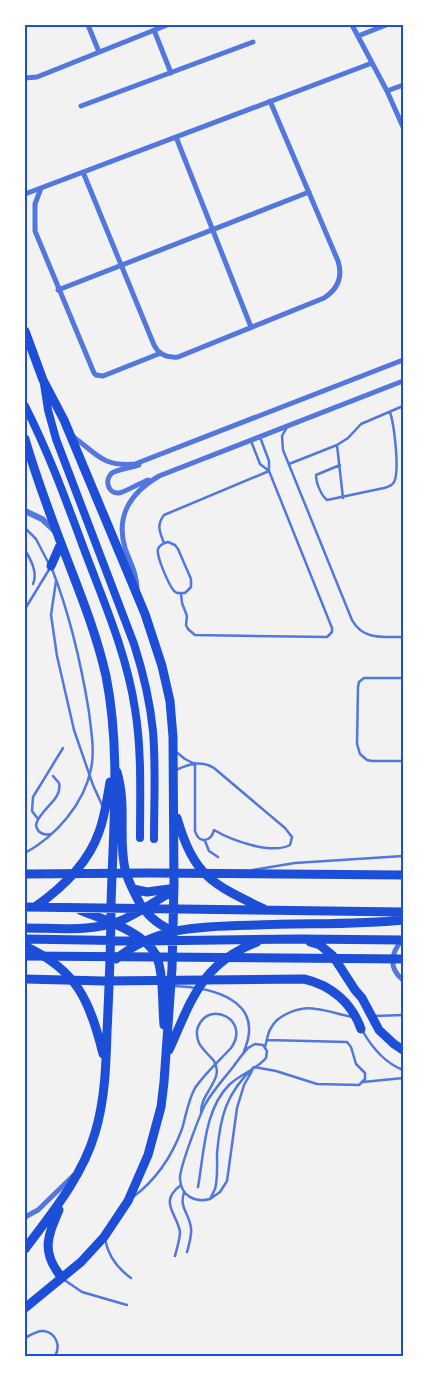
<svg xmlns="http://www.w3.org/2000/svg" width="428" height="1381" font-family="Bitter,serif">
	<rect width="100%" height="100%" fill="#f2f2f2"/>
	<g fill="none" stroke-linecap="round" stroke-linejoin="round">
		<path stroke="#5277de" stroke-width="2.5" d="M287,427l-5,9 1,14 69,170c11,20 30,17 51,17
			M251,441l9,23 9,7
			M337,445l6,53
			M289,464l48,-19 11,-7 13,-14 42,-18
			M340,465l-24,10c0,8 5,20 11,25l57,-12c4,-1 8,-2 10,-6 6,-11 0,-58 -4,-70
			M25,528l11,11 13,25
			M168,542l7,3 3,4 13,30v8l-6,6h-8l-3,-2c-5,-6 -18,-35 -16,-42 2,-4 5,-6 10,-7z
			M164,543c-4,-10 -8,-18 0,-28l105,-44
			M25,550c6,10 13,23 8,34
			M56,581l-5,34 6,41 17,74 19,55 9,20
			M181,594l1,9 5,13 -1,9 2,4 7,6 132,2 5,-5v-4l-63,-157v-10l-9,-24
			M25,609l25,-41
			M403,678h-39l-5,4 -1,5 -1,57 3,10 7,6 5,1h31
			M175,751l10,8 8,4
			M176,770c13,-6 25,-10 38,-2l71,60 7,9 -2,8c-19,10 -59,-5 -76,-15 -3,12 -15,14 -19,1v-68
			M38,819l-6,-8 1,-14 30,-49
			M51,834c-8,2 -14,-2 -15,-9 3,-16 27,-25 23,-42l-6,-7
			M205,841l4,10 9,6
			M25,853c31,-17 59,-49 66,-84 4,-19 0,-38 -2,-57 -8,-49 -19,-97 -37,-143
			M253,870l42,-7 108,-7
			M173,986c39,1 93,14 71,65
			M374,1016l29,-1
			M362,1030c9,16 23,33 41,40
			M265,1047c2,-6 2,-13 6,-19 7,-14 30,-22 45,-19 12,1 24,6 36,8
			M363,1082l40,-4
			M198,1187c6,-33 6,-77 31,-102 11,-11 27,-15 37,-27l1,-7 -4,-6 -8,-1 -7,4c-7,7 -12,16 -19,24 -8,10 -16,19 -23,31 -6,11 -27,66 -26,76 1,17 15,24 30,20l5,-10c3,-11 2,-23 2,-35 3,-37 9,-61 37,-87l22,4 41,13 42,1 6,-6v-6l-9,-9 -5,-17 -4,-5 -80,-2
			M184,1192c-5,17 5,20 7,36 1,7 -2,17 -4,24
			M133,1197c23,-17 39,-41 49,-68 4,-14 6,-28 13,-41 10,-15 24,-27 36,-40 20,-28 -22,-49 -33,-21 -2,5 -1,11 1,16 3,6 10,12 15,18 11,18 -13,31 -13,51
			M210,1199l10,-7 7,-11 10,-73 7,-23 8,-14
			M105,1239c3,17 12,29 26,39
			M175,1256c2,-8 5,-17 5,-24 -3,-19 -22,-30 1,-47
			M63,1279l19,13 45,13
			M25,1338c6,-3 12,-8 19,-7 12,2 17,15 11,25"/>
		<path stroke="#5277de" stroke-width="5" d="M88,25l11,27
			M352,25l35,66 16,36
			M154,30l17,43
			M358,36l28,-11
			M25,78l12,-1 130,-52
			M387,91l16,-6
			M81,106l172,-64
			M176,137l75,190
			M83,172l71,173c5,10 13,13 24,12l146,-59c14,-9 19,-21 14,-37l-68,-160
			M41,188l-6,16v27l59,142 2,2 7,1 58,-23
			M25,194l347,-131
			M58,290l251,-98
			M72,436c25,17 29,31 63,28l268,-104
			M139,465c-8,3 -21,4 -27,8 -8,7 -4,21 7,20 6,-1 21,-10 29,-13
			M137,589c0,-15 -7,-27 -12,-41 -10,-34 7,-56 34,-72l244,-95
			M402,940c-11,13 -14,28 1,40
			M25,1217l13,-7 36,-35"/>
		<path stroke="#5277de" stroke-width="6" d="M25,511l17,8 13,12"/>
		<path stroke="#1d4ed8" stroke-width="8" d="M44,384l4,26 8,29 78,205c9,28 16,57 19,87 3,35 1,72 1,108
			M25,406c25,49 43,100 62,151 19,50 40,99 48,152 7,43 5,86 5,129"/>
		<path stroke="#1d4ed8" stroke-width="9" d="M25,331l18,49 21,40 81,194 17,52 8,35 3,36 1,148 -2,83 -8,114 -3,25 -13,48 -20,46 -24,36 -23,25 -56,46
			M25,439c12,41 27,81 42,120 15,39 30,77 39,117 15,75 7,153 5,229 0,43 -2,85 -4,127 -1,34 -2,68 -12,101 -13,44 -43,80 -70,116
			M51,566l10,-23
			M117,772c10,34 1,65 8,97 2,10 7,19 12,29 8,16 19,26 36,33
			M177,818c17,58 35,66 87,91
			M133,889l14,3 22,-3
			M25,907l378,5
			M35,907c27,-19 53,-43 64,-75 6,-16 8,-33 11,-50
			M80,910c24,10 63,21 76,45 8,18 6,50 8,70
			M25,928c31,0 66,4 95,-7 19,-8 37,-21 54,-31
			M25,939l118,2 157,-2 103,1
			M310,942l10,3 13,11 22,34 7,8 17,32 15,14 9,6
			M25,946c52,24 65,55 78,108
			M116,959c41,-34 91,-33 142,-34 47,-2 99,0 145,-5
			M169,1050c23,-51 32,-86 88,-108
			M59,1210c-12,28 -18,42 3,68"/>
		<path stroke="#1d4ed8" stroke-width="9" d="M25,874l124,-1 254,2
			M25,956l378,3
			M25,979l79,2 200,-2c27,6 48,24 57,50"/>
	</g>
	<rect width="428" height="1381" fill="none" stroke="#ffffff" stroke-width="52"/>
	<rect x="26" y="26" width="376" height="1329" fill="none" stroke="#1d4ed8" stroke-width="2"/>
</svg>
